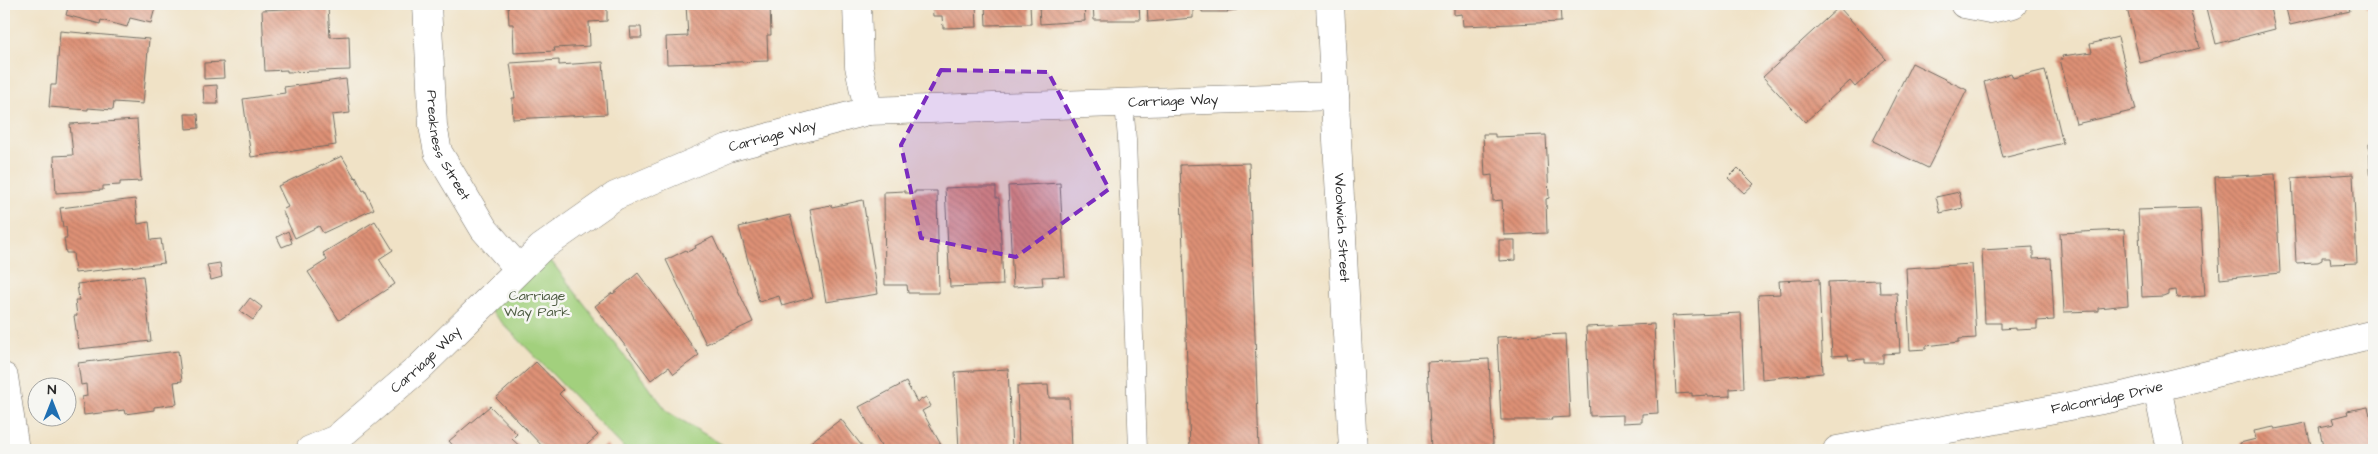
<svg xmlns="http://www.w3.org/2000/svg" width="2378" height="454" font-family="'Architects Daughter',sans-serif">
	<defs>
		<pattern id="building-back-hatch" width="6" height="6" patternUnits="userSpaceOnUse" patternTransform="scale(1.25)"><rect width="6" height="6" fill="#de9176"/><path d="M-1 5l2 2M0 0l6 6M5-1l2 2" fill="none" stroke="#b47761"/></pattern>
	</defs>
	<rect width="100%" height="100%" fill="#f6f6f2"/>
	<filter id="ink" filterUnits="userSpaceOnUse"><feTurbulence type="fractalNoise" baseFrequency=".02" numOctaves="2"/><feDisplacementMap in="SourceGraphic" scale="10" xChannelSelector="R" yChannelSelector="G"/><feConvolveMatrix kernelMatrix="1 2 1 2 8 2 1 2 1" color-interpolation-filters="sRGB"/></filter>
	<filter id="wash" filterUnits="userSpaceOnUse"><feTurbulence type="fractalNoise" baseFrequency=".0096" numOctaves="4" result="noise"/><feDisplacementMap in="SourceGraphic" scale="20" xChannelSelector="R" yChannelSelector="G"/><feGaussianBlur stdDeviation="1.12" result="paint"/><feColorMatrix in="noise" values="0 0 0 0 0 0 0 0 0 0 0 0 0 0 0 0 0 1.4 0 .05"/><feComposite in="paint" operator="in"/></filter>
	<g filter="url(#wash)">
		<rect width="100%" height="100%" fill="#f0e2c6"/>
		<path fill="#a2d07d" stroke="#667e54" d="M541,248l127,164 63,38h-105l-142,-146z"/>
		<g id="blocks">
			<path fill="url(#building-back-hatch)" d="M69,4h87l-5,19 -21,-5 -3,9 -26,-7 -1,4 -34,-9z
				M508,4h99v17l-18,1 1,24 -36,2 1,3 -41,2 -1,-29h-4z
				M770,4l1,31h-4l1,26 -101,3 -1,-27 22,-1 -2,-31z
				M932,4h44l1,23 -34,1 -1,-12h-9z
				M985,4h45l1,20 -45,1z
				M1039,4h45l1,17 -45,3z
				M1093,4h46l1,16h-46z
				M1147,4h46v14l-45,4z
				M1202,4h34l1,6 -10,1 1,1h-26z
				M1454,4h106l1,18 -98,4 -1,-12 -8,1z
				M2126,4h63l11,44 -60,15z
				M2206,4h63l6,25 -59,15z
				M2285,4h63l2,7 -60,14z
				M2365,4h9v3l-8,2z
				M328,7l2,30 19,-1 1,34 -63,2v-2l-22,1 -3,-61z
				M1839,7l47,52 -31,28 -5,-6 -45,41 -42,-45z
				M630,27h11l1,11h-11z
				M60,31l89,8 -6,65 -29,-2 -1,8 -25,-2v2l-39,-3 2,-22h5z
				M2118,37l18,73 -60,14 -16,-65h3l-1,-3 30,-4 -2,-8z
				M559,60v5l44,-3 4,52 -94,5 -1,-21h3l-5,-35z
				M223,62l1,16 -20,1v-16z
				M1912,63l55,27 -39,78 -55,-27z
				M2045,70l18,73 -60,15 -19,-76 27,-9 2,5z
				M346,79l4,34 -18,2 4,30 -85,12 -8,-58 42,-6 -1,-6z
				M217,85l1,19h-14l-1,-18z
				M185,114h13l1,14 -13,1z
				M137,120l4,61 -21,1v3l-17,1v4l-47,3 -2,-37 19,-1 -3,-31z
				M1483,134h12v3l51,-2 3,63 -3,1 1,34 -43,2 -2,-35 -9,1 -1,-26 -7,1z
				M2374,143v84h-1l-4,-83z
				M342,156l13,22 1,-1 7,14 2,-1 9,19 -51,24 -4,-7 -24,12 -13,-28 6,-3 -10,-21z
				M1249,163l10,287h-69l-10,-285z
				M1738,168l16,16 -10,9 -16,-15z
				M2275,174l5,99 -60,6 -5,-102z
				M2353,174l4,89 -26,1 -1,-7h-8v3l-4,2 -22,1 -4,-85z
				M1060,183l5,93 -23,1 1,8 -30,2 -5,-101z
				M968,187h28v11h3l4,87 -53,2 -5,-99z
				M905,191v2h10v-2h22l2,102h-31l-1,-8h-22l-1,-93z
				M1959,192l4,16 -23,5 -4,-16z
				M135,199l3,25 11,-2 2,18 10,-1 3,24 -89,10 -2,-20h-7l-2,-15h3l-1,-11h-3l-3,-19z
				M863,200l15,94 -52,8 -16,-93 21,-4 1,2z
				M2200,208l5,88 -28,2 -1,-8 -8,1v3l-5,2 -21,1 -4,-87z
				M790,215l23,82 -31,9 -3,-10 -20,6 -20,-75z
				M375,221l18,29 -14,9 16,25 -56,36 -31,-48 19,-12 -4,-7z
				M2124,230l4,75 -30,3v3l-34,1 -4,-79z
				M288,231l4,12 -10,4 -5,-10z
				M713,237l40,85 -47,22 -40,-84 20,-10 1,2 9,-4 -1,-2z
				M1499,240h16v20l-16,1z
				M2033,247v12l18,-1 3,62 -17,1v8l-21,1v-2l-15,1v-6h-16l-3,-73z
				M220,263l2,14 -11,3 -4,-15z
				M1972,264l4,74 -17,1v3l-33,4v3l-16,1 -4,-82z
				M638,273l61,82 -25,19 -5,-7 -18,13 -56,-74 17,-13 1,1z
				M143,276l8,65 -72,8 -5,-33h3l-2,-16h4l-2,-16z
				M1819,279l4,94 -61,6 -4,-84 22,-1 -1,-13z
				M1879,280l1,13h17l3,60 -17,1v9h-18v-4l-16,1 -1,-5 -16,1 -4,-74z
				M250,298l12,9 -9,13 -13,-9z
				M1741,313l3,75 -14,1v7l-22,1v-2l-16,1v-3l-16,1 -4,-78z
				M1654,324l4,89 -16,1v8l-19,1v-8l-33,1 -4,-89z
				M1566,334l4,83 -19,1 1,2h-51l-4,-83z
				M178,351l4,30 -8,1 3,22 -23,3v3l-29,4 -1,-4 -40,5 -2,-18 5,-1 -1,-12 -5,1 -3,-22z
				M1489,359l4,86 -34,2v3h-28l-4,-88z
				M536,362l27,28 -4,4 39,41 -17,15h-35l-50,-52z
				M1008,369l4,81h-53l-4,-78z
				M906,382l11,20 9,-5 5,9 -9,5 22,39h-61l-24,-43z
				M1048,385l1,13h20l2,52h-52l-2,-64z
				M490,406l27,28 -5,5 12,11h-67l-8,-9z
				M2368,407l2,8 4,-1v36h-50l-5,-23 15,-3 -2,-6 16,-4 -1,-3z
				M841,419l24,31h-65z
				M2306,423l6,27h-71l-1,-7 16,-4 -2,-8 20,-4 1,2z
				M606,445l5,5h-10z"/>
		</g>
	</g>
	<g filter="url(#ink)">
		<use href="#blocks" fill-opacity="0" stroke="#706b61" stroke-width="1"/>
		<g fill="none" stroke-linecap="round" stroke-linejoin="round">
			<defs>
				<path id="lane" d="M1124,102l3,38 11,310"/>
				<g id="street">
					<path id="s1" d="M427,4l6,122 5,26 46,77 35,40"/>
					<path d="M857,4l2,62 9,45"/>
					<path d="M1964,4l26,5 23,-5"/>
					<path d="M4,377l11,73"/>
					<path d="M2157,387l13,63"/>
					<path id="s2" d="M310,450l26,-11 83,-71 122,-120 74,-52 113,-48 140,-37 467,-15"/>
					<path id="s3" d="M1837,450l281,-53 256,-63"/>
				</g>
				<g id="secondary">
					<path id="s4" d="M1330,4l23,446"/>
				</g>
			</defs>
			<use href="#lane" stroke="#706b61" stroke-width="19"/>
			<use href="#street" stroke="#706b61" stroke-width="29"/>
			<use href="#secondary" stroke="#706b61" stroke-width="29"/>
			<use href="#lane" stroke="#fff" stroke-width="18"/>
			<use href="#street" stroke="#fff" stroke-width="28"/>
			<use href="#secondary" stroke="#fff" stroke-width="28"/>
		</g>
	</g>
	<path fill="#7b2cbf" fill-opacity="0.2" stroke="#7b2cbf" stroke-width="4" stroke-dasharray="10 6" stroke-linejoin="round" d="M941,70l107,2 61,117 -93,68 -95,-19 -20,-93z"/>
	<g text-anchor="middle" dominant-baseline="central" stroke-width="5" stroke-linejoin="round" paint-order="stroke">
		<g font-size="14" fill="#2b2b2b" stroke="#f6f6f2">
			<text stroke="none"><textPath href="#s2" startOffset="972">Carriage Way</textPath></text>
			<text stroke="none"><textPath href="#s2" startOffset="568">Carriage Way</textPath></text>
			<text stroke="none"><textPath href="#s1" startOffset="145">Preakness Street</textPath></text>
			<text stroke="none"><textPath href="#s4" startOffset="224">Woolwich Street</textPath></text>
			<text stroke="none"><textPath href="#s2" startOffset="148">Carriage Way</textPath></text>
			<text stroke="none"><textPath href="#s3" startOffset="275">Falconridge Drive</textPath></text>
		</g>
		<g font-size="14" fill="#4f5d44" stroke="#f6f6f2">
			<text x="537" y="296">Carriage<tspan x="537" dy="16">Way Park</tspan></text>
		</g>
	</g>
	<rect width="2378" height="454" fill="none" stroke="#f6f6f2" stroke-width="20"/>
	<g transform="translate(52 402)"><circle r="24" fill="#f6f6f2" stroke="#a5a5a2"/>
	<path d="M0-4L9 19L0 12L-9 19Z" fill="#1f6fb2"/>
	<text y="-8" font-size="14" font-weight="bold" text-anchor="middle" fill="#2b2b2b">N</text>
	</g>
</svg>
